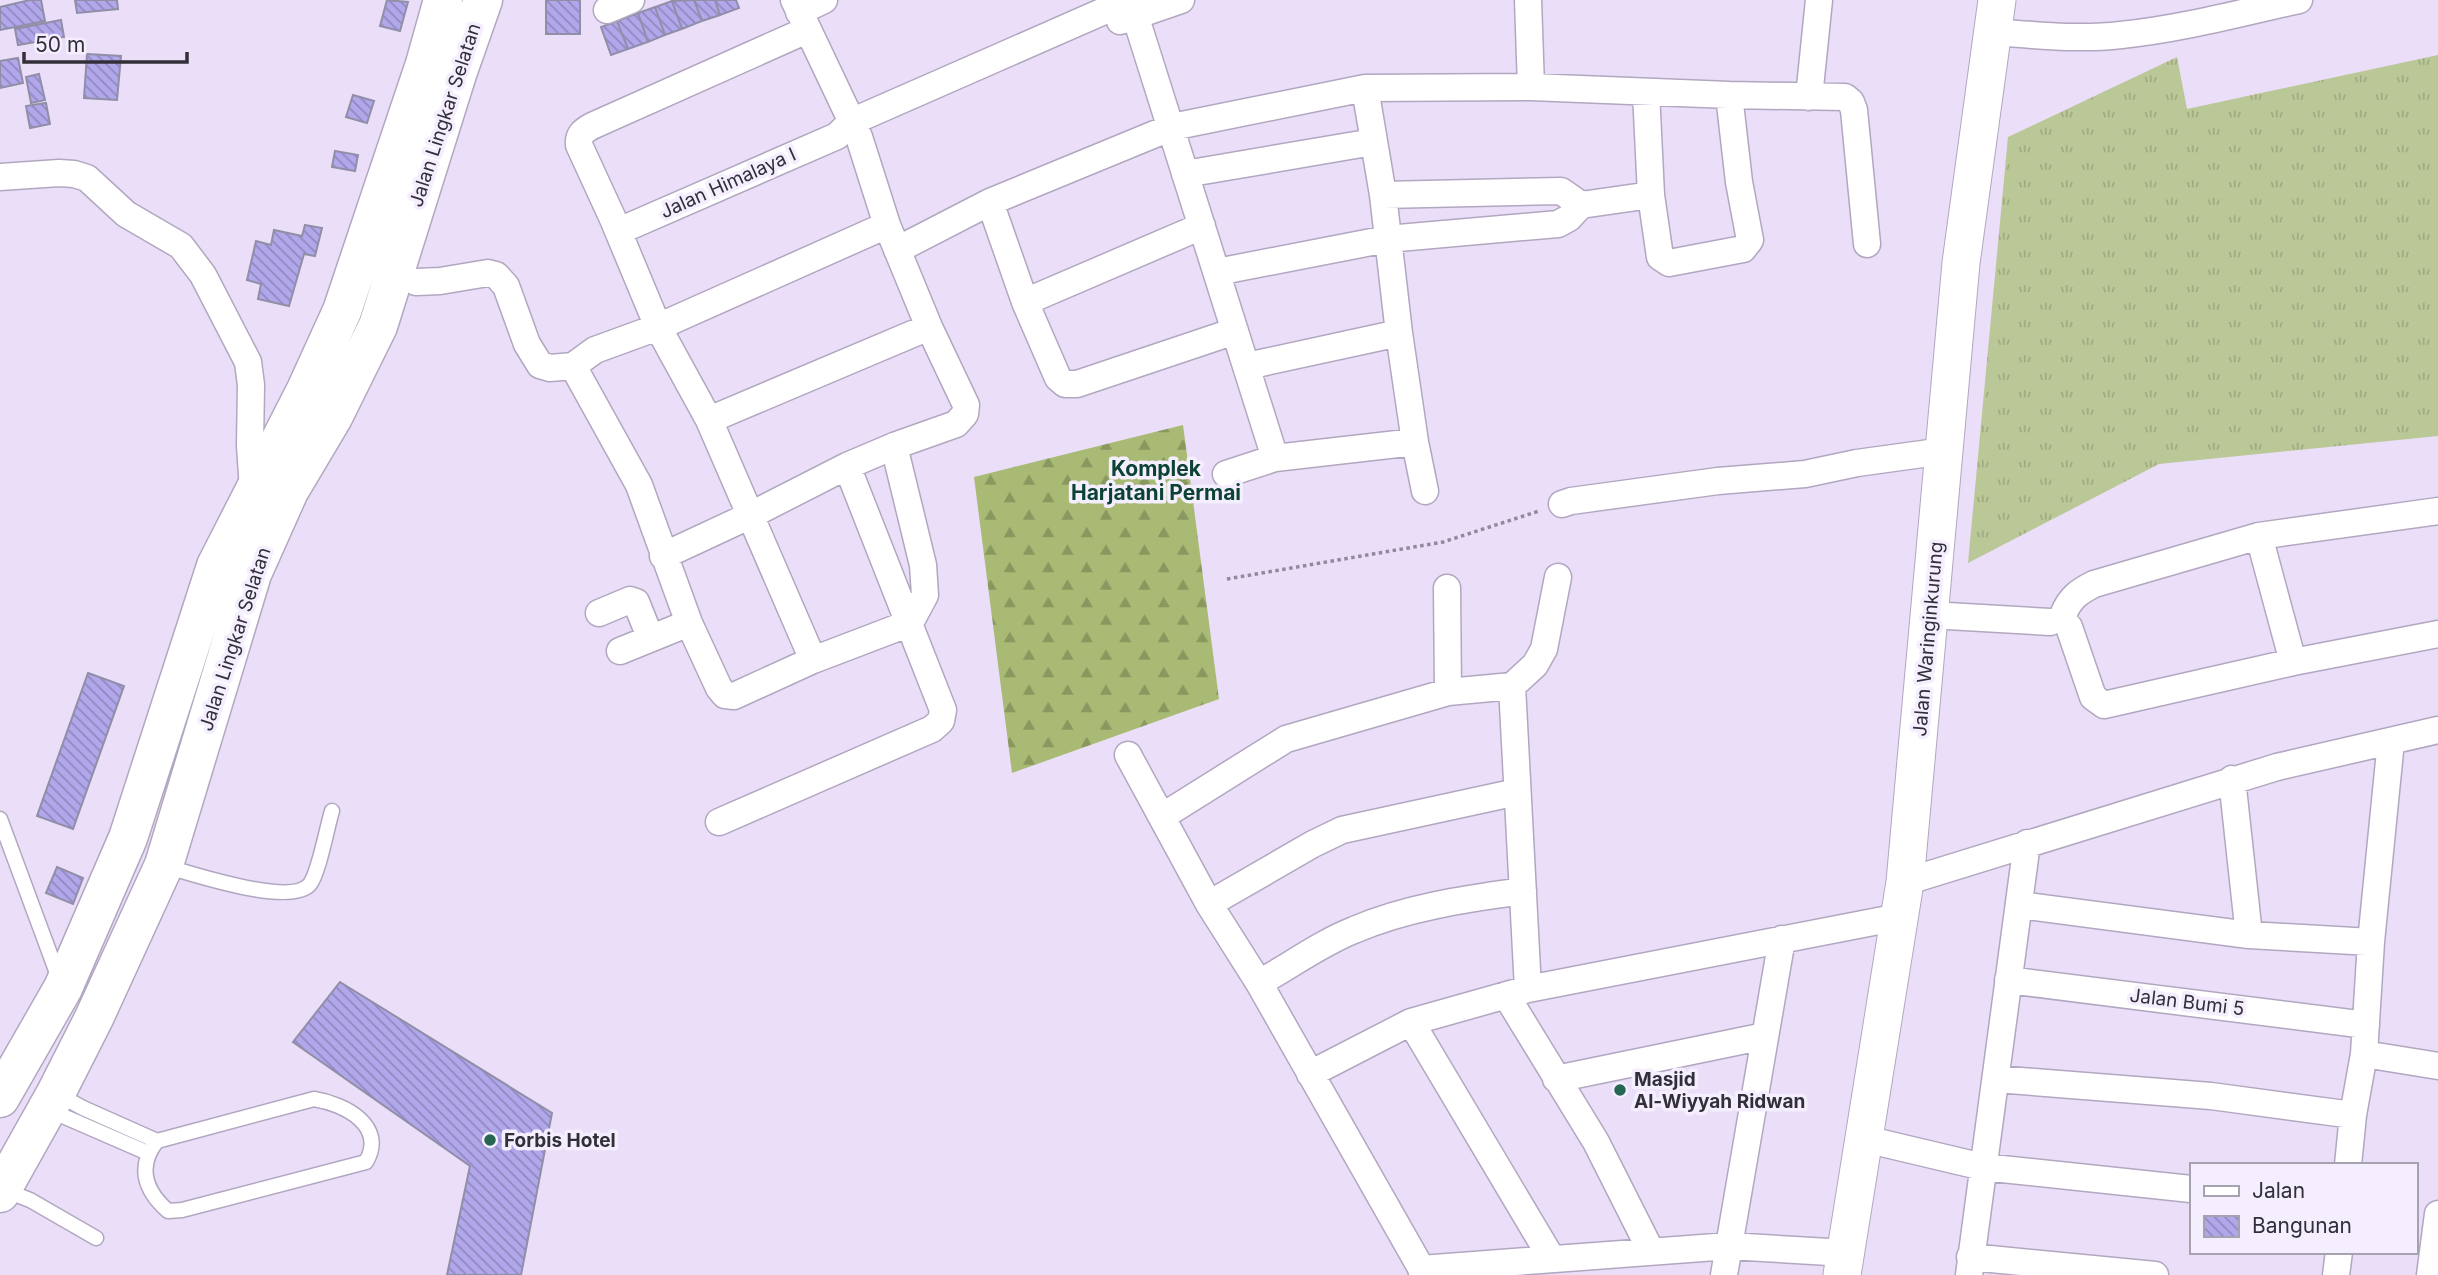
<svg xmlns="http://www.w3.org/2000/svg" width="2438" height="1275" font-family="Inter,sans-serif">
	<defs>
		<pattern id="grass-tufts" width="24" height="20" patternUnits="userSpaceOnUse" patternTransform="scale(1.75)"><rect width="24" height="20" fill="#bac796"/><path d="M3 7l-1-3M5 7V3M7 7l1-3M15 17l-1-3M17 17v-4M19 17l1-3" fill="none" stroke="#a0ab82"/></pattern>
		<pattern id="forest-firs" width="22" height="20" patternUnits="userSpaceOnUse" patternTransform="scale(1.75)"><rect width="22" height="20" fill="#a8ba73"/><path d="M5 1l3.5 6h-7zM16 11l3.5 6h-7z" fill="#89985f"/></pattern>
		<pattern id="building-back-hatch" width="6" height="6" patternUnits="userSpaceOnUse" patternTransform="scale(1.75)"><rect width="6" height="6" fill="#b1a7eb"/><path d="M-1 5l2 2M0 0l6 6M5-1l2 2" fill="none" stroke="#9188bf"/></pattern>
	</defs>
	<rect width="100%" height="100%" fill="#eadef8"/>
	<path fill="url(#grass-tufts)" d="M2438,55v381l-279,28 -191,99 40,-426 169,-80 10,52z"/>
	<path fill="url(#forest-firs)" d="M1183,425l36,274 -207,74 -38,-296z"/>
	<path fill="url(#building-back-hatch)" stroke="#918ea7" stroke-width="2" d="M30,0h11l4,21 -45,9v-23z
		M75,0h42l1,9 -41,4z
		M387,0l21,2 -8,29 -20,-5z
		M546,0h34v34h-34z
		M694,0h21l5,15 -18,6z
		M694,0l8,21 -20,8 -10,-28z
		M715,0h21l3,8 -19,7z
		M672,1l10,28 -17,6 -10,-28z
		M655,7l10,28 -17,7 -10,-29z
		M638,13l10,29 -20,7 -11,-28z
		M61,20l3,17 -46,8 -3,-16z
		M617,21l11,28 -17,6 -10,-28z
		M87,54l34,2 -4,44 -33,-2z
		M18,58l5,25 -23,5v-27z
		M39,74l6,26 -14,3 -5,-26z
		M353,95l21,6 -7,22 -21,-6z
		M46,103l4,21 -20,4 -4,-22z
		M335,151l23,4 -3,16 -23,-4z
		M305,225l17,3 -7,28 -11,-2 -15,52 -31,-7 3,-15 -14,-4 9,-39 15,4 3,-15 28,6z
		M88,673l36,13 -51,143 -36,-13z
		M57,867l26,11 -10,26 -27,-11z
		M340,982l212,131 -31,162h-74l23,-109 -177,-124z"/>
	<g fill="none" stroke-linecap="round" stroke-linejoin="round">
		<defs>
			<path id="lane" d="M0,819l60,162
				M165,866c27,8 127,41 145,18 9,-12 17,-57 22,-73
				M57,1094l26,14 74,33
				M314,1099c31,5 73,27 52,63l-184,48 -14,1c-24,-21 -31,-45 -11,-70z
				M49,1110l99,43
				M4,1190l26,10 66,38"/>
			<path id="street" d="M1528,0l3,87
				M1128,1l7,14 140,443
				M607,10l24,-10
				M799,12l25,-12
				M1120,21l61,-21
				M807,30l-215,96c-9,5 -14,9 -13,19l34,74 45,108 51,93 104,240
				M1992,32c43,3 86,8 129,3 60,-6 119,-22 178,-35
				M1365,88l18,107 16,138 16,109 10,49
				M1646,92l5,103 9,62 9,6 74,-14 7,-9 -11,-58 -10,-87
				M1809,97l10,-97
				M1185,174l188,-32
				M0,177l59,-4 15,1 13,4 39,36 55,32 22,29 45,87 3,23 -1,60 3,45
				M1383,195l178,-4 20,14
				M990,202l35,100 33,76 7,6h12l158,-53
				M619,231l218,-95 14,-14 278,-122
				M897,250l93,-48 182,-75 193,-39 166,-1 198,8 116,2 6,5 3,8 13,134
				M1217,272l170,-33 171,-15 11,-6 12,-13 70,-10
				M416,282l24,-1 48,-8 8,2 10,11 21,58 13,21 10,3 23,-2 22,-16 63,-23 229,-102
				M1025,302l177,-76
				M573,366l66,119 50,138 30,65 6,7 9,1 79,-36 97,-37 15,-28 -2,-30 -29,-119
				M1247,366l152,-33
				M709,420l220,-93
				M1226,474l49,-16 140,-16
				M1562,504l9,-3 147,-20 87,-7 52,-11 87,-12
				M2259,536l179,-25
				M663,556l88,-41 96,-49 47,-20 62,-22 9,-10 1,-9 -37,-78 -42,-102 -28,-88 -65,-137
				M1447,588l1,104
				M599,613l31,-13 6,2 14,35
				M1930,615l120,7
				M2063,615c7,-17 15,-23 31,-31l165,-48 34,126
				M2069,627l24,70 11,8 189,-43 145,-28
				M620,651l69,-28
				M1128,755l81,149 50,79 166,292
				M2232,779l17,156 122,7
				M1163,816l123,-77 162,-47 64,-6
				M719,822l213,-93 9,-8 2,-11 -96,-244
				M1905,882l372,-115 161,-37
				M1209,904l104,-60 29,-14 175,-38
				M2019,905l230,30
				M2008,980l358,45
				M1259,983c31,-17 62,-40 95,-53 53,-23 112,-31 169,-39
				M1528,989l-16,-303 23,-21 9,-16 14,-72
				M1506,995l90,147 55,109
				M1411,1022l141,237
				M2364,1054l74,12
				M1310,1074l101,-52 117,-33 371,-72
				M1556,1079l209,-43
				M1996,1079l215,17 142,19
				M1865,1139l118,28 208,22
				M2348,1165l5,-50 11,-61 7,-112 20,-201
				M1970,1257l185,18
				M1421,1269l308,-23 117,7
				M1724,1275l58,-336
				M1969,1275l58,-432
				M2336,1275l3,-23
				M2430,1275l8,-61"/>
			<path id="secondary" d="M1842,1275l63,-393 56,-619 36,-263"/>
			<path id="highway" d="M0,1098l63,-110 65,-150 88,-272 90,-176 36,-79 83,-247 18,-64
				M0,1193l56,-100 38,-75 70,-153 88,-291 37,-83 44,-74 45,-91 79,-252 26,-74"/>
		</defs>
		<use href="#lane" stroke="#b2a7c0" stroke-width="17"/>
		<use href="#street" stroke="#b2a7c0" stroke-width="29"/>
		<use href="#secondary" stroke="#b2a7c0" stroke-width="39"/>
		<use href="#highway" stroke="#b2a7c0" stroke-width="41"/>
		<path stroke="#91899b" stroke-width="3.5" stroke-dasharray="3.5 3.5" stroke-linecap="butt" d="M1227,579l216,-37 96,-31"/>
		<use href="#lane" stroke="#fff" stroke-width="14"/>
		<use href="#street" stroke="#fff" stroke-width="26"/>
		<use href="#secondary" stroke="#fff" stroke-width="37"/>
		<use href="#highway" stroke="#fff" stroke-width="38"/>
	</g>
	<g fill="#276653" stroke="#f4eefe" stroke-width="2.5">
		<circle cx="1620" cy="1090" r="7"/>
		<circle cx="490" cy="1140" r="7"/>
	</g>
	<g text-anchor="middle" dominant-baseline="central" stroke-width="7" stroke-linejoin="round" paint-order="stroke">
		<g font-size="19" fill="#332f39" stroke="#f4eefe">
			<text transform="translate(445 115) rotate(-72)">Jalan Lingkar Selatan</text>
			<text transform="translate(728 183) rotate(-24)">Jalan Himalaya I</text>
			<text transform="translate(235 639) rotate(-72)">Jalan Lingkar Selatan</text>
			<text transform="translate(1928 639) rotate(-85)">Jalan Waringinkurung</text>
			<text transform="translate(2187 1002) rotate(7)">Jalan Bumi 5</text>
		</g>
		<g font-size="19" font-weight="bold" fill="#332f39" stroke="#f4eefe" text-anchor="start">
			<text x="1634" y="1079">Masjid<tspan x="1634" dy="22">Al-Wiyyah Ridwan</tspan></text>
			<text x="504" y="1140">Forbis Hotel</text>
		</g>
		<g font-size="21" font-weight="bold" fill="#0c4233" stroke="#f4eefe">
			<text x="1156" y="468">Komplek<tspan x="1156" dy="24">Harjatani Permai</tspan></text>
		</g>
	</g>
	<rect x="2190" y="1163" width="228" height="91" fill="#f4eefe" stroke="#a7a2af" stroke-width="2"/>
	<rect x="2204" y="1186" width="35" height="10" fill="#ffffff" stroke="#a7a2af" stroke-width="2"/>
	<text x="2252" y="1198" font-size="21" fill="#332f39">Jalan</text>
	<rect x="2204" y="1216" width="35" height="21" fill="url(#building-back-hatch)" stroke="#a7a2af" stroke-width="2"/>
	<text x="2252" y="1233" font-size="21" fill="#332f39">Bangunan</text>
	<path d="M24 52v10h163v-10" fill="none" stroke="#332f39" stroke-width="3.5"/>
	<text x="35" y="52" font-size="21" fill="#332f39" stroke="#f4eefe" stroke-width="5" paint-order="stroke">50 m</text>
</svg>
